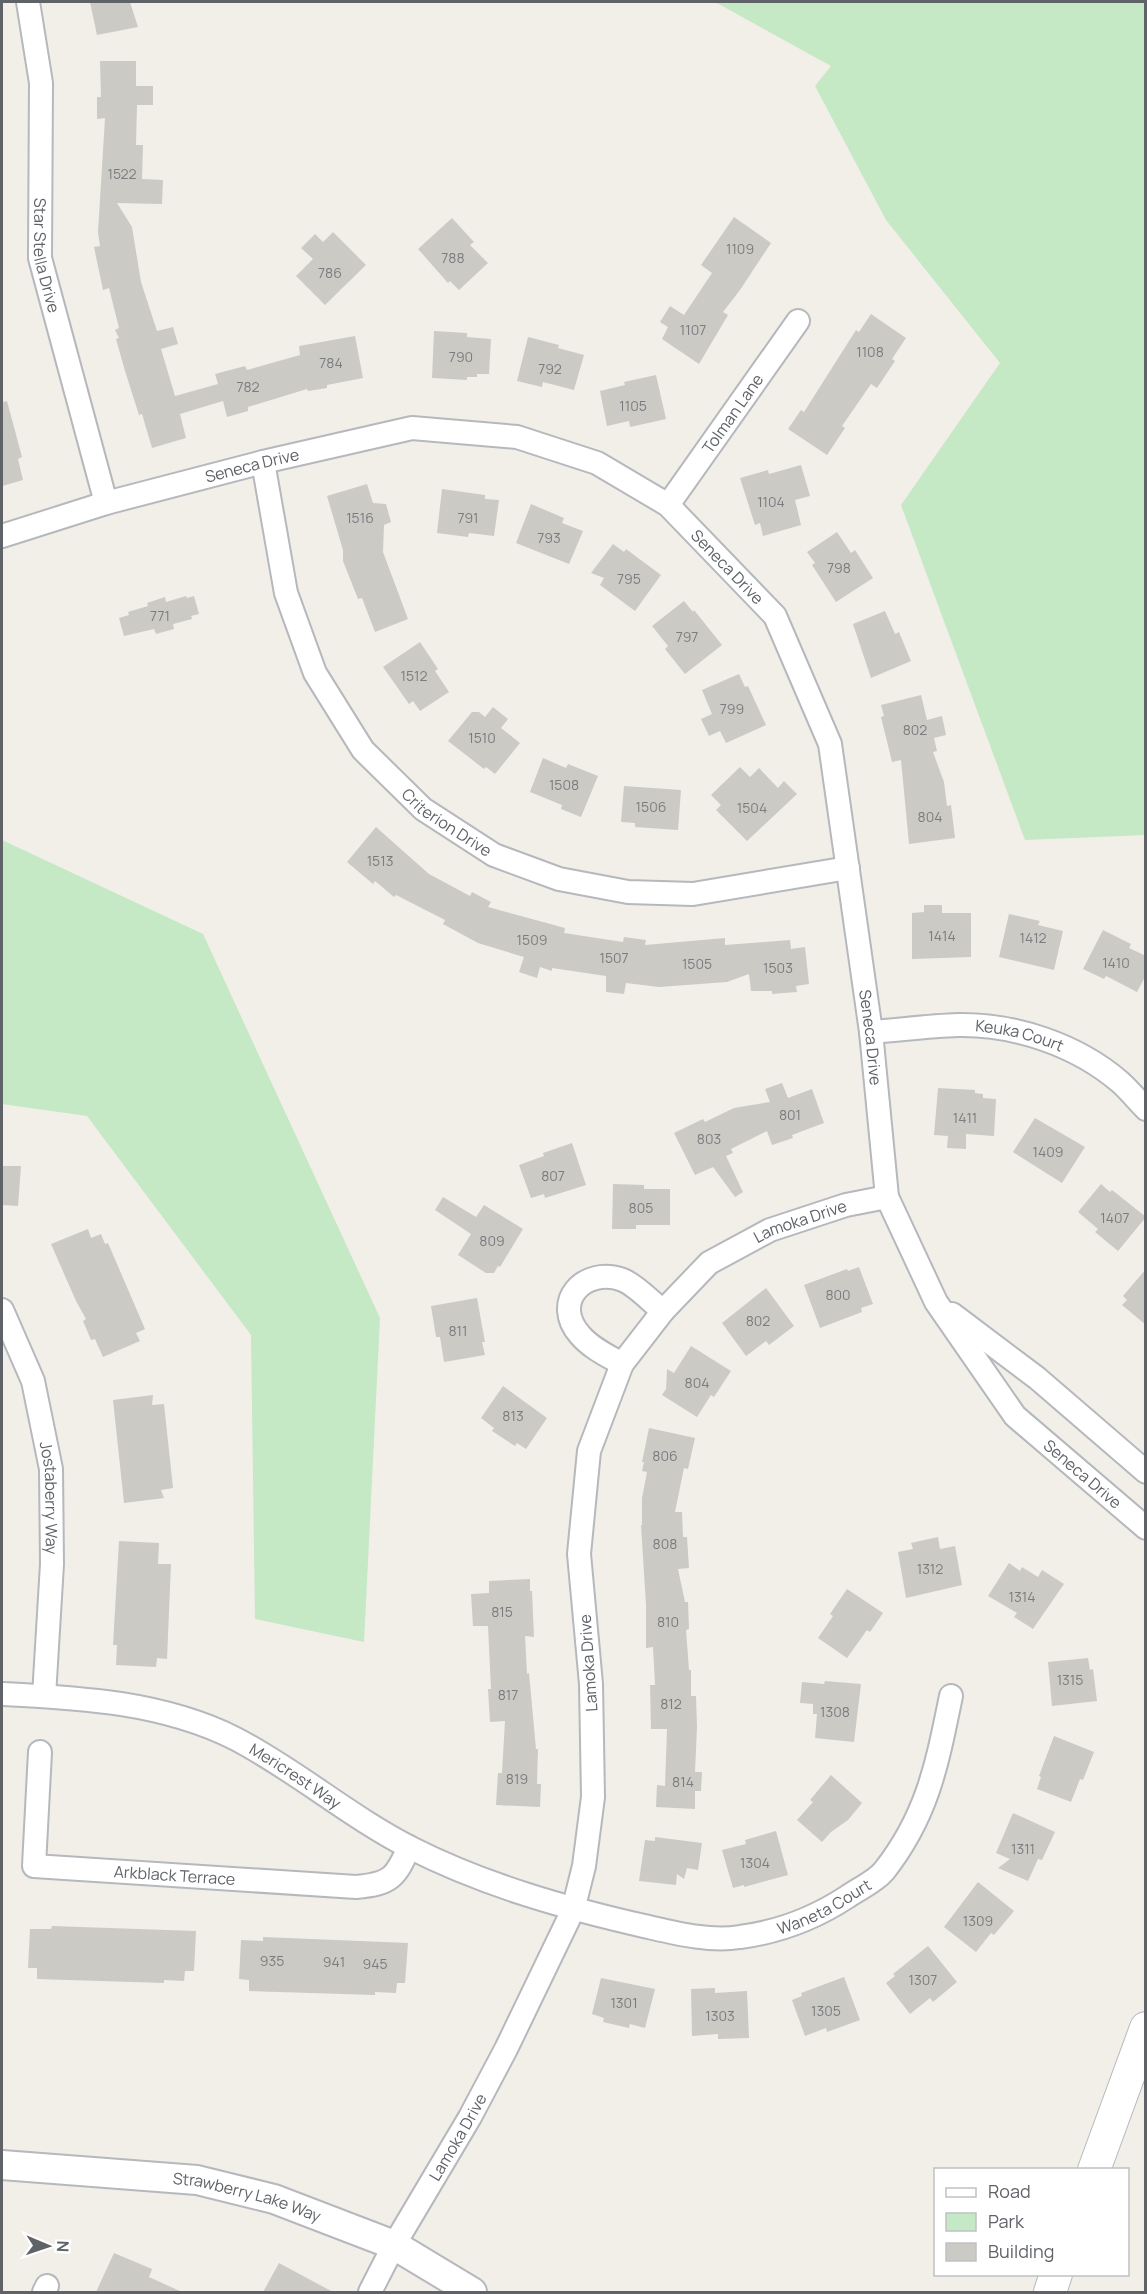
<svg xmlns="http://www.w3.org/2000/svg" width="1147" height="2294" font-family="Manrope,sans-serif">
	<rect width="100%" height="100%" fill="#f1efe8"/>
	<path fill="#c5e8c5" d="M715,2h430v833l-120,5 -124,-335 99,-142 -114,-143 -71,-134 16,-20z
		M2,840l201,94 177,384 -16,324 -109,-23 -4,-284 -164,-219 -85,-12z"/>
	<path fill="#cccac5" d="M90,2h40l8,25 -41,8z
		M100,61h36v25h17v19h-16l-1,40h7l-1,34 21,1 -1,24 -45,-1 15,24 9,55 16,49 16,-4 5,17 -17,5 14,47 43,-12 -3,-10 30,-8 2,4 53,-15 -1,-9 56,-10 8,42 -36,7v3l-19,3 -1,-2 -59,18v4l-21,6 -4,-16 -43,13 6,24 -34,10 -10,-34 -3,1 -14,-44 -9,-32 3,-1 -4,-8 4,-2 -10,-40 -6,2 -9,-43 6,-1 -2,-14 7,-114 -8,1v-22h4z
		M734,217l37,26 -31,47 -17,22 5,3 -29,49 -37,-25 6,-12 -8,-5 10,-16 14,9 28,-42 -11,-8z
		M452,218l22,24 -4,3 18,18 -29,27 -9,-9 -2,2 -30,-34z
		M333,232l33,33 -41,40 -29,-29 17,-17 -12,-11 14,-14 8,8z
		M871,314l35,24 -14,21 3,2 -18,27 -6,-4 -29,42 3,2 -18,27 -39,-26 13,-19 3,2 52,-82 3,2z
		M434,331l33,2v4l24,2 -2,35h-12v3h-10v3l-35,-2z
		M528,337l31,8 -1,3 26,7 -10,35 -31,-8 -1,5 -25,-6z
		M656,375l10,44 -36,8 -1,-6 -22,5 -7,-35 25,-6 -1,-3z
		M7,401l15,56 -4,2 5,21 -21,6v-84z
		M801,465l9,31 -15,4 6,25 -38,11 -3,-13 -5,2 -15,-47 28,-8 1,4z
		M367,484l6,19 13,1 5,18 -7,3 -1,27 25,67 -33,13 -13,-34 -4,1 -15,-38v-11l-16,-54z
		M442,489l43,6v4l14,1 -5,36 -25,-3 -1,4 -31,-4z
		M531,504l33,14 -2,5 21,8 -14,33 -53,-21z
		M837,532l14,21 4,-3 18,28 -37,24 -24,-37 3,-2 -8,-11z
		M613,544l11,8 2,-3 35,26 -26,36 -35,-26 4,-7 -13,-5z
		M186,596l1,2 7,-2 5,18 -8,2 1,3 -19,5 1,5 -18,5 -2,-5 -30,7 -5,-18 10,-3 -1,-3 20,-6 -1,-3 18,-6 1,5z
		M684,601l9,11 1,-2 28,35 -37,29 -20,-25 3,-3 -16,-20z
		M885,611l10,23 4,-2 12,29 -40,17 -18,-54z
		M420,642l18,27 -3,2 14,21 -29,19 -7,-10 -4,3 -26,-37z
		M739,674l6,13 3,-1 18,39 -40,18 -6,-12 -11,5 -8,-17 11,-5 -10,-24z
		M921,695l6,25 15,-4 4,19 -12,3 3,13 -4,1 11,30 3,24 4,-1 4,33 -46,6 -8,-84 -9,2 -11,-45 3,-1 -3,-11z
		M493,707l15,12 -7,9 19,15 -25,31 -9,-7 -2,2 -36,-28 24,-29h7l6,5z
		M543,758l23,10 2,-4 30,12 -17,41 -20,-8 1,-4 -32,-13z
		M740,767l10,10 9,-9 19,20 6,-7 13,13 -50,47 -31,-31 5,-5 -10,-10z
		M624,786l57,4 -3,40 -43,-3v-4l-14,-1z
		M376,827l53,47 41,22 2,-4 19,10 -3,5 77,21 -1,5 59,9 1,-5 22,3 -1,5 80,-7v7l65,-5 1,9 14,-2 4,37 -13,2 1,6 -25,2v-3h-21l-2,-17 -22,8 -68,5 -33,-4 -2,11 -18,-2v-16l-54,-8v3l-12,-4 -3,11 -18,-6 5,-15 -46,-14 -35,-19 2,-4 -49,-25 -2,2 -19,-16 -2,3 -26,-22z
		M924,905h18v8h29v44l-59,2v-46l12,-1z
		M1009,914l31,7 -2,4 25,6 -9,39 -55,-13z
		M1103,930l28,14 -2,4 17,8v19l-9,17 -31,-16 -2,3 -21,-10z
		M782,1083l6,15 24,-9 12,34 -32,12 1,3 -21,7 -5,-14 -36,18 2,4 -7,3 17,36 -8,5 -22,-30 -18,8 -21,-42 29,-14 2,3 29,-14 36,-6 -5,-13z
		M938,1088l37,2v3l8,1v4l13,1 -2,37 -28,-2v15l-19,-1 1,-12 -14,-1z
		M1035,1118l50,29 -23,36 -49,-31z
		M572,1143l14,42 -41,13 -1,-4 -13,4 -12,-33 25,-9 -1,-3z
		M2,1166h19l-3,40 -16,-1z
		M613,1184l31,1v4h26v36h-34v4h-24z
		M1101,1184l9,8 2,-2 34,27 -28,34 -23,-19 3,-3 -20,-17z
		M443,1197l33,20 8,-12 39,24 -23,38 -2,-1 -4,7h-8l-28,-18 13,-21 -36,-24z
		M88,1229l3,9 10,-4 4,10 3,-1 37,86 -9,4 4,8 -37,16 -8,-18 -4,1 -8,-19 3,-2 -10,-18 -25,-57z
		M859,1267l14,37 -12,4 1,4 -42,16 -16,-43 43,-16 1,2z
		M1146,1269v56l-24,-20 5,-5 -4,-4z
		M766,1288l28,38 -25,19 -3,-4 -20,15 -24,-33z
		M477,1298l8,44h-3l3,13 -41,7 -4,-25h-4l-5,-31z
		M691,1346l40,25 -17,26 -3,-2 -14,22 -35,-22 4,-6 1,-20 7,4z
		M503,1386l44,32 -21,31 -9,-6 -2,3 -23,-15 2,-3 -13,-10z
		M153,1395l-1,10 12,-1 9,84 -12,2 3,8 -40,5 -11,-103z
		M649,1428l46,10 -7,31 -4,-1 -9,44h7l1,25h4l2,31 -11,1 7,33h3l1,27 -3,1 3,40h2v26h5l1,31 -2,45h7l-1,19h-6v18l-39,-2 1,-22 8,1 2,-57h-16l-1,-44h5l-2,-38 -7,1v-43l-5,-80h1v-27l5,-26 -5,-1 2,-9h-2z
		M938,1537l2,12 15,-3 7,39 -56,13 -8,-46 15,-3 -2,-6z
		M119,1541l40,2 -1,21h13l-4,95 -10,-1 -1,9 -40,-2 1,-20h-4z
		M1009,1563l11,8 2,-4 16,10 4,-7 22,14 -31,45 -19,-12 3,-4 -29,-17z
		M530,1579v12h2l2,46 -9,-1 2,38 2,-1 7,76h2l-1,35h4l-1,23 -44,-2 2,-32h4l3,-52 -15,1 -2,-33h3l-3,-63h-15l-2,-32 18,-1v-12z
		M847,1589l36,24 -13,19 -3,-2 -20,28 -29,-20 15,-22 -3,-2z
		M1088,1658l2,12 3,-1 4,32 -45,5 -4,-44z
		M825,1681l36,3 -7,58 -39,-4 2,-24h-4v-10l-13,-1 2,-21 22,2z
		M1054,1736l40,16 -11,28 -3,-1 -9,23 -34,-13 4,-12 -2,-1z
		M831,1775l31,28 -14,17 -17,12 -9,10 -25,-22 16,-18 -3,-2z
		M1013,1813l42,19 -13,28 -4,-1 -10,22 -30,-13 12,-9 -14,-6z
		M776,1831l12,44 -44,12v-2l-11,3 -11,-38 24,-6 -1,-4z
		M655,1837l47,6 -4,27 -11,-2 -3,11 -7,-5 -1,11 -37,-4 6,-41 10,1z
		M978,1882l36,29 -20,24 -3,-2 -15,19 -32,-25z
		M52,1926l144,5 -2,40h-9l-1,10 -20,-1v3l-127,-4v-11h-9l2,-39h21z
		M263,1937l145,6 -3,40h-8l-1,10 -21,-1v3l-126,-4v-11l-10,-1 2,-39 22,1z
		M928,1946l29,36 -24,20 -3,-4 -20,16 -24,-31 9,-7 -2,-2z
		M844,1977l16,43 -33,12 -1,-4 -21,8 -13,-36 10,-4 -1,-3z
		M601,1978l54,11 -10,39 -15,-4 -1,4 -26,-6 1,-4 -12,-4z
		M715,1988v5l32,-2 2,47 -31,1v-5l-26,2 -1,-47z
		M114,2253l38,16 -3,8 33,15h-86z
		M279,2263l54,29h-70z"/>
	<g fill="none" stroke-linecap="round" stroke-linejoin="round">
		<defs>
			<g id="minor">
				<path id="s1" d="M28,2l13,81 -1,175 66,245"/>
				<path id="s2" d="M263,462l23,131 29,80 48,77 60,59 71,46 65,24 69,13 65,2 155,-26"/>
				<path id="s3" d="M668,505l130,-184"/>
				<path id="s4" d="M2,536l104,-33 157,-41 149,-34 105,9 80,26 71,42 107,111 55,128 41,288 16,165 49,105 79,114 131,112"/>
				<path id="s5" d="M871,1032c28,-2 58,-6 87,-7 57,-1 119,20 162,57 9,8 17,18 26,27"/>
				<path id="s6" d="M2,1310l31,71 18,88 1,95 -8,132"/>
				<path d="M952,1314l85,64 109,94"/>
				<path d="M622,1364c-14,-8 -31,-16 -42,-29 -29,-33 4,-69 43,-55 14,6 28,22 40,31"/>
				<path id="s7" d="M2,1694c79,4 161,8 234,45 61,32 114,78 175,109 73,37 154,60 233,78 31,7 65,16 96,11 38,-5 75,-19 107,-40 11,-8 28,-15 37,-26 44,-56 53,-107 67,-175"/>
				<path id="s8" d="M40,1752l-6,114 322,21c35,-3 40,-10 53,-40"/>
				<path d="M44,2292l3,-6"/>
				<path id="s9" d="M370,2292l24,-47 76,-128 36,-68 67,-139 11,-44 9,-69 -2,-113 -12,-130 10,-103 33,-87 41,-53 46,-48 61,-33 76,-25 41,-8"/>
			</g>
			<g id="tertiary">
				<path id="s10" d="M2,2165l195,15 77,19 120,46 78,47"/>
			</g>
			<path id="secondary" d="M1094,2170l52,-142
				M1050,2292l6,-18"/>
		</defs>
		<use href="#minor" stroke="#b5b8bc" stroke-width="26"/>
		<use href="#tertiary" stroke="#b5b8bc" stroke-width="32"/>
		<use href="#secondary" stroke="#b6babf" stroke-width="34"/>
		<use href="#minor" stroke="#fff" stroke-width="22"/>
		<use href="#tertiary" stroke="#fff" stroke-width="28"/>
		<use href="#secondary" stroke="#fff" stroke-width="32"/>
	</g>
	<g text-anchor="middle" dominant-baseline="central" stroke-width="4.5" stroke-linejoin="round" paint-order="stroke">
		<g font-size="14" fill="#7a7d7f">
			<text x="122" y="173">1522</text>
			<text x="740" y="248">1109</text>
			<text x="453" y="257">788</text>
			<text x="330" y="272">786</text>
			<text x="693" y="329">1107</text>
			<text x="870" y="351">1108</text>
			<text x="461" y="356">790</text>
			<text x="331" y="362">784</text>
			<text x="550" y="368">792</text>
			<text x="248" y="386">782</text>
			<text x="633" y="405">1105</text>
			<text x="771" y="501">1104</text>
			<text x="360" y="517">1516</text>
			<text x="468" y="517">791</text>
			<text x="549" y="537">793</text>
			<text x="839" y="567">798</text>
			<text x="629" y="578">795</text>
			<text x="160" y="615">771</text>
			<text x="687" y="636">797</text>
			<text x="414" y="675">1512</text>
			<text x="732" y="708">799</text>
			<text x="915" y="729">802</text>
			<text x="482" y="737">1510</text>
			<text x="564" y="784">1508</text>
			<text x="651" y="806">1506</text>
			<text x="752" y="807">1504</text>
			<text x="930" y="816">804</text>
			<text x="380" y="860">1513</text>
			<text x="942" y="935">1414</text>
			<text x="1033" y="937">1412</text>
			<text x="532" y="939">1509</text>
			<text x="614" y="957">1507</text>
			<text x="1116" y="962">1410</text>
			<text x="697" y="963">1505</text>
			<text x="778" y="967">1503</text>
			<text x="790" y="1114">801</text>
			<text x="965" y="1117">1411</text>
			<text x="709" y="1138">803</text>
			<text x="1048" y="1151">1409</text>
			<text x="553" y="1175">807</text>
			<text x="641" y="1207">805</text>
			<text x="1115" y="1217">1407</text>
			<text x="492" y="1240">809</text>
			<text x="838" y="1294">800</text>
			<text x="758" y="1320">802</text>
			<text x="458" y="1330">811</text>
			<text x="697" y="1382">804</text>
			<text x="513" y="1415">813</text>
			<text x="665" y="1455">806</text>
			<text x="665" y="1543">808</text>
			<text x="930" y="1568">1312</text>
			<text x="1022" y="1596">1314</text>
			<text x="502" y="1611">815</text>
			<text x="668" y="1621">810</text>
			<text x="1070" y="1679">1315</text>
			<text x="508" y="1694">817</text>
			<text x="671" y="1703">812</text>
			<text x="835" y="1711">1308</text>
			<text x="517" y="1778">819</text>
			<text x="683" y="1781">814</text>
			<text x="1023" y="1848">1311</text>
			<text x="755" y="1862">1304</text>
			<text x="978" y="1920">1309</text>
			<text x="272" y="1960">935</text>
			<text x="334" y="1961">941</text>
			<text x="375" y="1963">945</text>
			<text x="923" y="1979">1307</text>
			<text x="624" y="2002">1301</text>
			<text x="826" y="2010">1305</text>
			<text x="720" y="2015">1303</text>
		</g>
		<g font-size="16" fill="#5f6368" stroke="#fff">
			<text stroke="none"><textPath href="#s1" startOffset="255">Star Stella Drive</textPath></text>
			<text stroke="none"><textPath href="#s3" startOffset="112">Tolman Lane</textPath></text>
			<text stroke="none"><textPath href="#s4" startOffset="260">Seneca Drive</textPath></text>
			<text stroke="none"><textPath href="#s4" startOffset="782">Seneca Drive</textPath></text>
			<text stroke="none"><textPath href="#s2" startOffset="420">Criterion Drive</textPath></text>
			<text stroke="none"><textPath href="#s4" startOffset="1286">Seneca Drive</textPath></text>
			<text stroke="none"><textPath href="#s5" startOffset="150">Keuka Court</textPath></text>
			<text stroke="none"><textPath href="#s9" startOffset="1222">Lamoka Drive</textPath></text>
			<text stroke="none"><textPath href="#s4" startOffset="1790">Seneca Drive</textPath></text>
			<text stroke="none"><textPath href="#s6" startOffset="196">Jostaberry Way</textPath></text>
			<text transform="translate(588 1663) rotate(-94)">Lamoka Drive</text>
			<text stroke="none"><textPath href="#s7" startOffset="310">Mericrest Way</textPath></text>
			<text stroke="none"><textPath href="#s8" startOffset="255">Arkblack Terrace</textPath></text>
			<text stroke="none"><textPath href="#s7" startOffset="880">Waneta Court</textPath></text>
			<text stroke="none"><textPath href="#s9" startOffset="178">Lamoka Drive</textPath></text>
			<text stroke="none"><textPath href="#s10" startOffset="248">Strawberry Lake Way</textPath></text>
		</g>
	</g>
	<rect width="1147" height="2294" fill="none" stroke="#5f6368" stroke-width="6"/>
	<rect x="934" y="2168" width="195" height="108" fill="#ffffff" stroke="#bfc1c3" stroke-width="1.5"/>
	<rect x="946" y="2188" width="30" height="9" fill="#ffffff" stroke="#bfc1c3" stroke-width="1.5"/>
	<text x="988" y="2198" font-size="18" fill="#5f6368">Road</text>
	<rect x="946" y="2213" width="30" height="18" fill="#c5e8c5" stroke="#bfc1c3" stroke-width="1.5"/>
	<text x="988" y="2228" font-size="18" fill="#5f6368">Park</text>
	<rect x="946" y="2243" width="30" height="18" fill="#cccac5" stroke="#bfc1c3" stroke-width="1.5"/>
	<text x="988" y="2258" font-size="18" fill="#5f6368">Building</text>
	<g transform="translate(48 2246) rotate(92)" stroke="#ffffff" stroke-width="4.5" paint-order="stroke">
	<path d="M0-4.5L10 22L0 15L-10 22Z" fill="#5f6368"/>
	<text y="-9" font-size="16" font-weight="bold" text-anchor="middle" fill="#5f6368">N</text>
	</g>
</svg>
